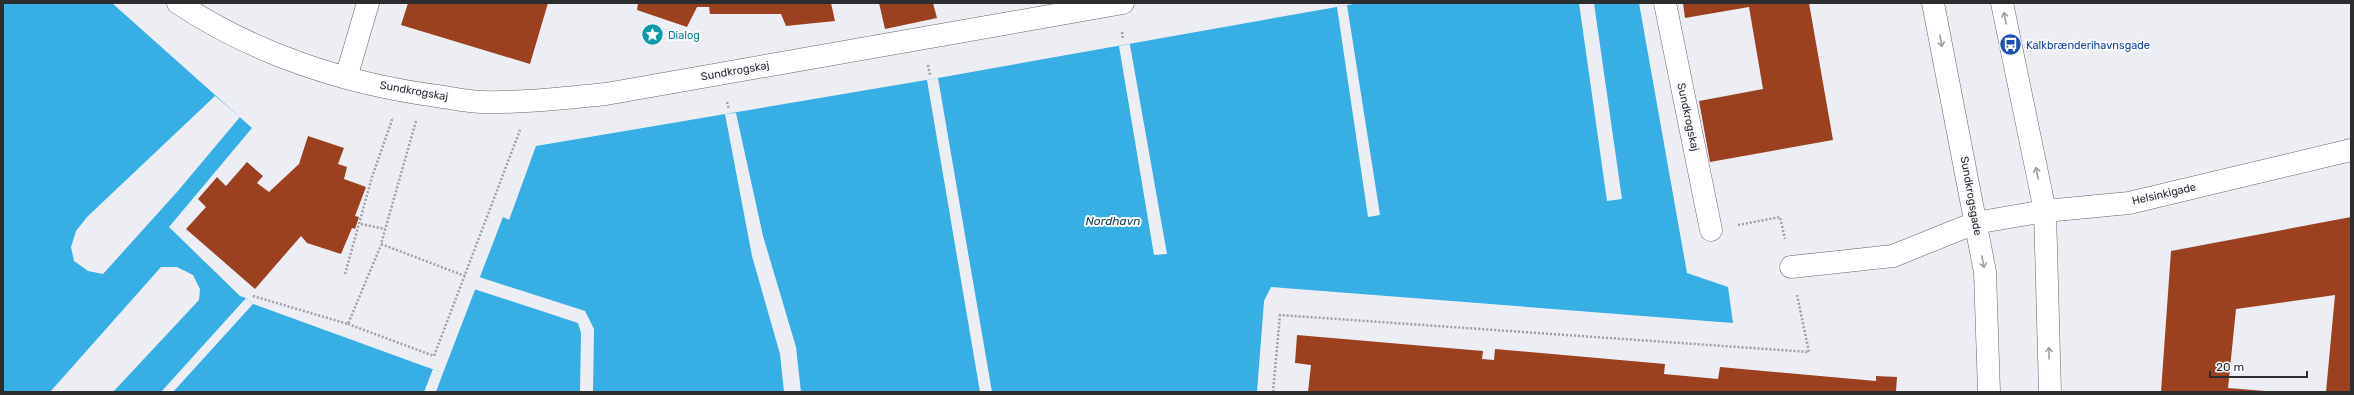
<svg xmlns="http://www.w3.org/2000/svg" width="2354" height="395" font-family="Rubik,sans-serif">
	<rect width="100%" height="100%" fill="#eceef4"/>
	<path fill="#37aee4" d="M3,3h109l140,125 -83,99 71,69 6,2 7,6 190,69 60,-156 6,3 27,-74 402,-68 421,-75h280l48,270 41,14 5,36 -462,-36 -7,14 -7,91h-1254z"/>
	<path fill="#eceef4" d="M1579,3h15l28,196 -15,2z
		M1347,5l33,210 -12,2 -31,-210z
		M1130,44v1l37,209 -13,1 -35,-209z
		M938,78l54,314h-12l-53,-312z
		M215,96l25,21 -63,75 -74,82 -15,-3 -14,-10 -3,-14 5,-16 11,-14z
		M736,113l27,123 33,111 5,45h-17l-4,-38 -28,-98 -27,-142z
		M161,267h16l16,8 7,14 -1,11 -86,92h-63z
		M479,277l106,34 9,18 -1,63h-13l1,-59 -3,-10 -104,-34z
		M246,298l7,6 -80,88h-12z
		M433,369l10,4 -7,19h-12z"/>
	<path fill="#9b4120" d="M408,3h140l-18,61 -129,-39z
		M638,3h193l4,18 -49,5 -5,-12h-71l-1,-7h-12l-10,20 -50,-17z
		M879,3h54l4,15 -52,11z
		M1683,3h126l24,137 -123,22 -11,-61 64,-12 -14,-82 -64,11z
		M308,136l36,12 -6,16 9,3 -3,12 22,8 -11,29 4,1 -4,12 -3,-1 -11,26 -34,-11 -6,-7 -46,53 -69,-60 20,-22 -8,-8 19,-22 9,9 21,-24 16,14 -6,7 12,9 30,-28z
		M2351,217v175h-25l9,-97 -99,14 -8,79 49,4h-116l10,-141z
		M1297,335l186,16 -1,8 12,1 1,-11 170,15 -1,10 54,5 2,-12 156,14v-5l21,1 -1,15h-588l3,-27 -16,-2z"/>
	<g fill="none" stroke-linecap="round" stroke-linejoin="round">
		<defs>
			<path id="minor" d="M178,3c77,51 168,81 259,93 15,2 31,6 45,6 42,1 83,-4 124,-8l517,-91
				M1665,3l46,227
				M1933,3l52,269 4,120
				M2002,3l43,208 5,181
				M346,78l22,-75
				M1791,267l102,-11 82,-33 70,-12 84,-8 222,-53"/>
		</defs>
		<use href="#minor" stroke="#64666b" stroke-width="23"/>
		<path stroke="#9fa0a5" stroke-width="2.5" stroke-dasharray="2 2" stroke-linecap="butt" d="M1122,32l1,8
			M928,65l2,10
			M727,102l2,7
			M416,121l-35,123 84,32
			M361,224l24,5
			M1738,225l42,-8 5,22
			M345,274l27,-97 21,-60
			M253,296l95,28 33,-79
			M348,324l86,32 86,-226
			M1273,392l7,-77 529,37 -12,-57"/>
		<use href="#minor" stroke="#fff" stroke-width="22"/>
	</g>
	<defs><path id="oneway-shaft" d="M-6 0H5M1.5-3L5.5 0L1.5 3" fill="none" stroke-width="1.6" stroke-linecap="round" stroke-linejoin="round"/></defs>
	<g stroke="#a0a0a1">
		<use href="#oneway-shaft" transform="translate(2005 18) rotate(-101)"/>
		<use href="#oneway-shaft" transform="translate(1941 41) rotate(79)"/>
		<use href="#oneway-shaft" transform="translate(2037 173) rotate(-102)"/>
		<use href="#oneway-shaft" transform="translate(1983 262) rotate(79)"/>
		<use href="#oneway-shaft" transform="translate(2049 353) rotate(-91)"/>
	</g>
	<defs>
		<symbol id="sight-disc" viewBox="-11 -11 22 22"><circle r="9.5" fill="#0f9aa8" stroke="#fafbff"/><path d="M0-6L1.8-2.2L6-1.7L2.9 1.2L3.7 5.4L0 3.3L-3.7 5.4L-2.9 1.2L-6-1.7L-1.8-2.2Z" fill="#fff"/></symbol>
		<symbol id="bus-disc" viewBox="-11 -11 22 22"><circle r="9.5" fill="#1a4fb4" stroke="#fafbff"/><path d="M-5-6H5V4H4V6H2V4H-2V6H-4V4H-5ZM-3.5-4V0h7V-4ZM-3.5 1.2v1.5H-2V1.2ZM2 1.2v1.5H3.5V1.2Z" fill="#fff"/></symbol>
	</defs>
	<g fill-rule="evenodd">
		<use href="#sight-disc" x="640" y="22" width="25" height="25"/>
		<use href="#bus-disc" x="1998" y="32" width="25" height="25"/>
	</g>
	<g text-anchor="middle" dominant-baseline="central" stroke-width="4" stroke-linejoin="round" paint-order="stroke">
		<g font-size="11" fill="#0d838f" stroke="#fafbff" text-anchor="start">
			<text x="668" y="35">Dialog</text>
		</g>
		<g font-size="11" fill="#164399" stroke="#fafbff" text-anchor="start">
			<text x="2026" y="45">Kalkbrænderihavnsgade</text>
		</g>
		<g font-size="11" fill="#2c2d2f" stroke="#fafbff">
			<text transform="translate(735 71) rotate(-10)">Sundkrogskaj</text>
			<text transform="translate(414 91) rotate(10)">Sundkrogskaj</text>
			<text transform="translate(1688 117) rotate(78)">Sundkrogskaj</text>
			<text transform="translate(2164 194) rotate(-13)">Helsinkigade</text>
			<text transform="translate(1971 196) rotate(80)">Sundkrogsgade</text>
		</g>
		<g font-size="12" font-style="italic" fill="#124259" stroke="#fafbff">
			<text x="1113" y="221">Nordhavn</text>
		</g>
	</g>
	<rect width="2354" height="395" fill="none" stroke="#2c2d2f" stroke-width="8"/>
	<path d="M2210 371v6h97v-6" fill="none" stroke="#2c2d2f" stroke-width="2"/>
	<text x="2216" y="371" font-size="12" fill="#2c2d2f" stroke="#fafbff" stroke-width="3" paint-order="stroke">20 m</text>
</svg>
